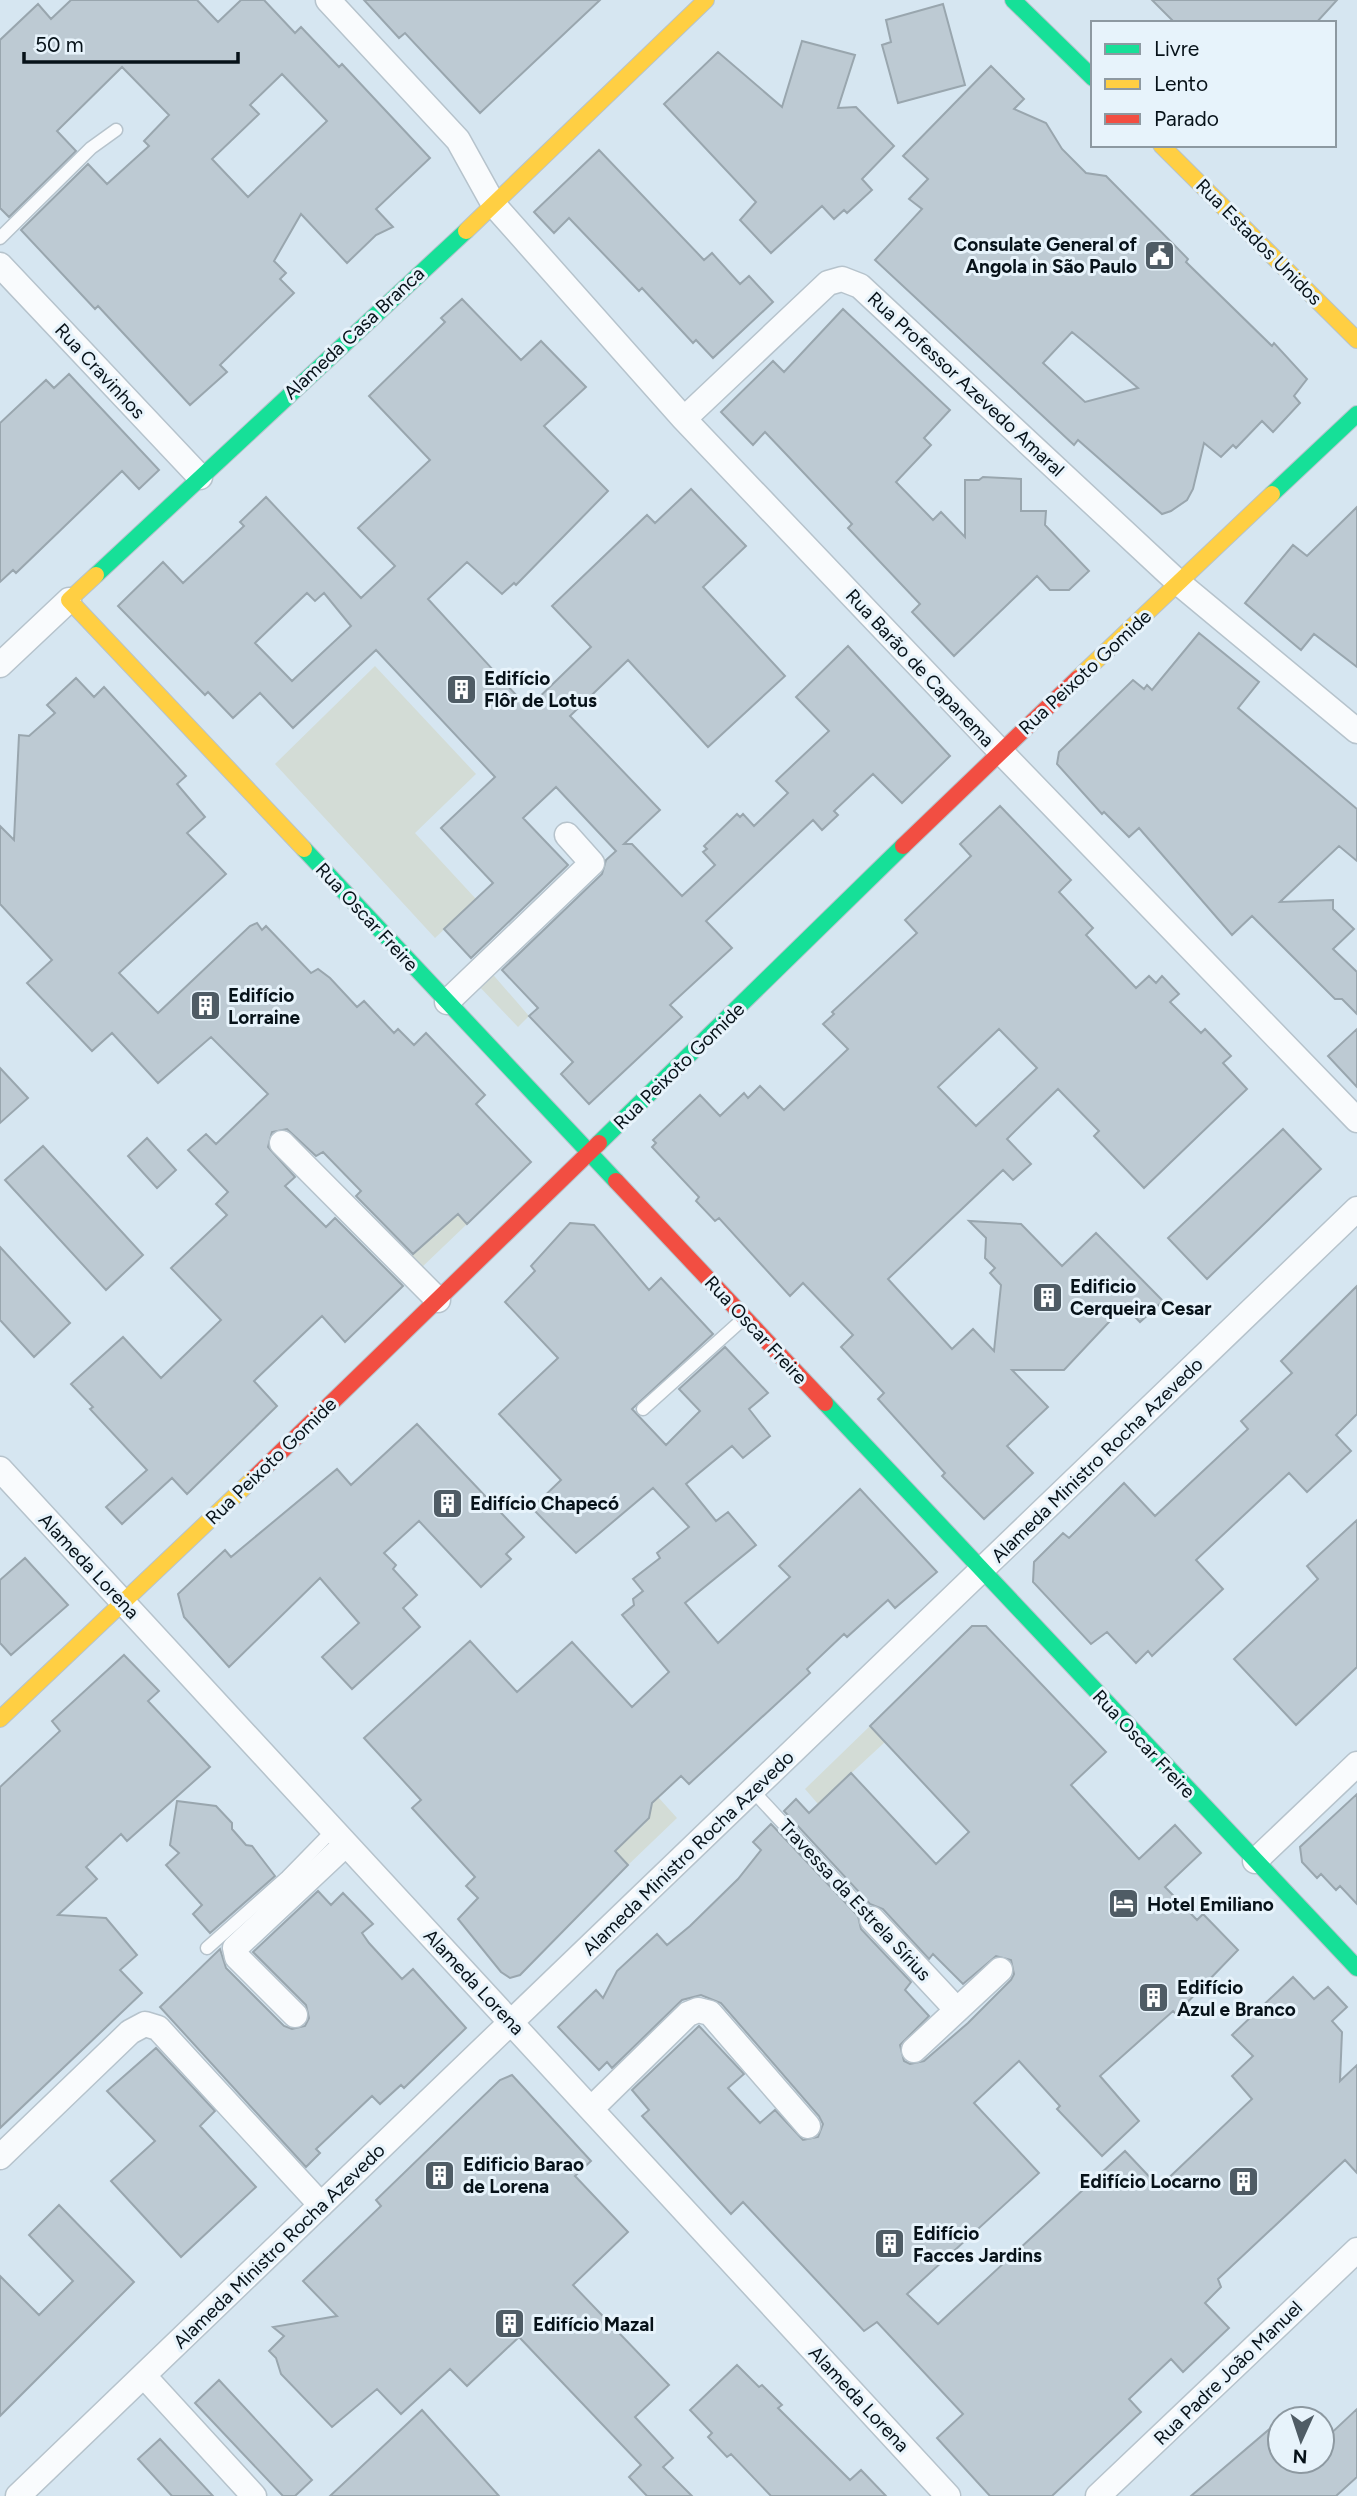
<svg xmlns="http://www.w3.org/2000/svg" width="1357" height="2496" font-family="Figtree,sans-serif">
	<rect width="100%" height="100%" fill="#d6e6f1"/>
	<path fill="#d3dcd6" d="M375,666l101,108 -61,59 61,66 -41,39 -160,-174z
		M489,970l40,46 -11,11 -43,-45z
		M455,1211l12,13 -47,45 -10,-12 22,-25 4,4 12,-13 -2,-3z
		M870,1726l15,16 -67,62 -13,-15z
		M658,1797l19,21 -49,47 -17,-19c15,-8 36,-17 40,-35l-2,-6z"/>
	<path fill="#bdcad3" stroke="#99a6ae" stroke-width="2" fill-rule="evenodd" d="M71,0h126l21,22 23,-22h23l31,33 6,-6 38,40 3,-3 88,94 -54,51 17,18 -17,8 -29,28 -46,-49 -27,47 12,12 -6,6 14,14 -74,72 7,7 -37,33 -92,-99 -3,3 -74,-79 67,-66 19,20 42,-38 -5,-5 25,-26 -47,-48 -65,64 19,20 -67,66 -9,-9v-168l38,-36 13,15zM282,74l45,47 -79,76 -36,-38 47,-45 -9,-9z
		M364,0h236l-120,113 -75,-80 -6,5z
		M1152,0h185l-21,23h-141z
		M943,4l22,81 -67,18 -16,-58 9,-3 -5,-22z
		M802,41l53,14 -17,53 18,-1 38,39 -32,33 10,11 -25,23 -3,-3 -10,9 -12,-13 -51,47 -31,-33 16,-18 -92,-98 54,-52 64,55z
		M991,66l33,33 -10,10 32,14 16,26 24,24 20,3 82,83 -2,3 86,84 2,-3 33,36 -13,17 6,7 -27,29 -11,-11 -26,27 -3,-3 -12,12 -17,-14 -11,46 -6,11 -16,11 -9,3 -84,-74 -4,5 -199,-185 47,-51 -13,-10 19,-20 -25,-23zM1072,332l17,14 49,42 -53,14 -42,-39z
		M599,150l105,110 8,-7 28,31 9,-8 24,26 -60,56 -17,-18 -3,3 -51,-55 -3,3 -70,-73 -15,15 -20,-21z
		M462,299l59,61 20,-19 45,46 -42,39 64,65 -92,94 -2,-2 -12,11 -35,-32 -39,37 100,109 63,-61 -39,-41 95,-91 8,8 36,-34 55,57 -43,41 82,89 -77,71 -80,-87 -58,56 90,94 -36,34h8l50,52 33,-31 -12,-13 4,-3 -3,-3 33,-32 3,3 3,-3 11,12 34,-33 -12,-12 53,-50 -33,-34 52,-51 102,110 -48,47 -29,-29 -39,37 4,4 -16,15 -9,-10 -107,101 26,27 -62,57 12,12 -93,87 -28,-30 12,-12 -44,-46 9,-8 -36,-38 100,-96 4,-14 10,-9 -60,-64 -33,31 45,47 -97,93 -27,-29 49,-46 -52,-55 54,-51 -119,-127 -83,78 -33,-35 -27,25 -25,-26 -3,3 -87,-89 45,-44 20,21 61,-57 -4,-4 26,-25 95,101 34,-32 -37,-38 72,-68 -61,-64 76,-74 -4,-4zM307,593l8,8 9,-8 27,33 -59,55 -37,-38z
		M843,309l107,101 -26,28 7,7 -35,37 37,38 8,-8 24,25v-57h14l4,-3 38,2v32h25l-1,14 44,46 -20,19h-19l-13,-14 -83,80 -42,-44 8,-8 -72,-76 4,-4 -67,-71 -20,-21 -12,13 -32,-33 52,-51 11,11z
		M69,374l90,96 -20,19 -17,-18 -106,102 -3,-3 -13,12v-159l46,-43 8,8z
		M1357,507v160l-43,-33 -13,16 -56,-47 48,-58 14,11z
		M1199,633l60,49 -21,26 119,101v52l-18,-15 -59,56 53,-2v9l21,20 -21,20 24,23v42l-15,-15h-7l-83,-83 -20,19 -93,-107 -10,9 -25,-25 -2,2 -45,-50 2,-12 74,-72 11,9 3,-4 5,5z
		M76,678l18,19 10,-10 82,89 -9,8 28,33 -18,16 39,41 -107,99 39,40 92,-87 7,-3 5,7 4,-4 45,47 7,-4 12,9 27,29 7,-6 30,32 4,-4 16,16 12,-12 59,62 -9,9 55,58 -64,62 -9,-10 -45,40 -57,-58 5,-5 -38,-39 -7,4 -29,-27 -15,3 -4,15 27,30 -10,9 41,41 9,-9 68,68 -58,56 -23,-26 -68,65 23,25 -90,88 -15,-16 -50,46 -16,-17 41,-37 -57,-61 3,-2 -22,-23 52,-47 38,41 60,-58 -50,-52 56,-53 -11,-11 12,-12 -40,-42 18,-16 10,10 52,-50 -57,-57 -53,46 -46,-50 -20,18 -65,-68 25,-23 -52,-56v-78l14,14 5,-105 10,1 26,-23 -8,-8z
		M1000,806l71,74 -12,12 34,36 -7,7 50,53 13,-12 7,7 6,-7 17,18 -9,8 31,31 4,-4 26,27 -8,7 24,26 -103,99 -50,-52 5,-5 -41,-42 -51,50 24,25 -18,16 -10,-10 -115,109 64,70 21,-20 21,22 7,-66 -11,-12 5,-5 -10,-10 1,-20 -17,-17 52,3 41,42 34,-33 67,68 -23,21 -16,-16 -60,64h-52l36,37 -41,39 26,27 -49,46 -42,-43 3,-3 -67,-74 6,-6 -43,-46 12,-12 -50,-52 -13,13 -71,-78 -4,3 -19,-20 3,-4 -47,-50 4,-4 -3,-3 47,-45 20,21 24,-23 4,5 12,-12 24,24 64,-61 -25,-25 11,-10 -2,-2 85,-79 -12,-13 66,-64 -11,-12zM999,1029l38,39 -61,58 -38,-39z
		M1357,1029v58l-29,-31z
		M0,1068l28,30 -28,25z
		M1283,1129l38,40 -114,110 -39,-41z
		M147,1138l29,32 -19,18 -29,-32z
		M43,1146l100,109 -37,35 -101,-110z
		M570,1223l24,2 55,65 12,-12 52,56 -81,75 34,36 34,-34 -21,-22 46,-42 43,46 -19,16 21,27 -27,22 -11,-12 -46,38 30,37 12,-9 28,33 -71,58 33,40 72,-66 -11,-11 81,-77 77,83 -42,36 -7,-8 -41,37 -3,-3 -37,35 3,4 -121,111 -8,-8 -29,27 -3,15 -34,33 13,14 -108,110 -10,3 -9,-6 -43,-53 20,-21 -12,-12 9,-9 -63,-69 9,-8 -57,-62 106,-97 47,51 55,-50 60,65 37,-35 -47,-57 12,-10 -1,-6 10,-8 -10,-12 27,-21 -3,-5 32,-26 -36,-39 -77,65 -44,-45 29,-28 -62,-66 59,-56 -53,-56 30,-31 -4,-5z
		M0,1247l70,76 -36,34 -34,-37z
		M1357,1286v128l-21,21 15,16 -44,41 -18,-19 -93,87 27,29 -71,67 -4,-5 -12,12 -29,-31 -16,12 -58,-62 1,-20 29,-29 6,5 55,-55 31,33 93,-87 -7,-8 51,-48 -11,-12z
		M417,1424l107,113 -18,17 5,5 -30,28 -62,-66 -35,32 12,12 -3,4 24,26 -14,13 17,19 -68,62 -30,-32 37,-34 -39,-45 -91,89 -45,-50 -6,-23 47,-44 6,7 106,-88 14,16z
		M1357,1520v147l-61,58 -62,-66 84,-80 -11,-13z
		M25,1558l43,47 -57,50 -11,-12v-63z
		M972,1626h14l120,126 -35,33 68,74 36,-34 26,28 -36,34 32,33 6,-6 35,36 -62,64 -3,-3 -73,65 39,45 -37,35 -45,-47 3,-3 -41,-45 -45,42 65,70 -132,121 31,30 187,-173 34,36 93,-88 -20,-23 21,-20 -21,-21 61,-58 21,22 14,-12 19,20 -15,14 10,11 -2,49 17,-16v108l-12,-13 -127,119 3,8 -16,16 24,25 -46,44 -12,-13 -42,40 12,13 -89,84h-62l-53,-58 26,-24 -86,-92 -13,9 -121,-129 -12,12 -89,-98 7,-6 -17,-20 67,-64 45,48 -16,14 32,35 15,-13 28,30 15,-3 5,-13 -4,-8 -98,-113 -20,-8 -19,5 -70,68 -5,-6 -8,8 -41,-43 38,-37 7,8 14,-27 40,-37 10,11 23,-19 48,-47 23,-29 -8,-8 18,-18 87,92 3,13 50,53 -6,8 24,26 -29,29 4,16 6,3 14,-3 44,-38 43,-43 3,-6 -3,-14 -15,-4 -33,28 -30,-30 -4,5 -46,-50 -13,-5 -86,-93 12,-12 13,14 42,-40 85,91 33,-32 -99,-106z
		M124,1655l35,36 -11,10 62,66 -83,74 -6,-7 -35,33 11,12 -39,36 48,3 31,37 -17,15 22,23 -142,135v-341l60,-56 -8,-10z
		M1357,1794v110l-17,-18 -4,4 -15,-16 -4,4 -15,-16 -2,-15z
		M177,1801l39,5 16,17v6l14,16 6,1 23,30 -65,57 -17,-19 9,-9 -36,-40 13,-12 -9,-8z
		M318,1891l13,14 12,-12 30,31 -11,9 7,10 33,36 11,-10 53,59 -62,60 -3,-3 -21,19 -8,-8 -56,53 4,4 -14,14 -146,-160 60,-58 6,19 58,58 8,3 13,-3 4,-8 -3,-13 -53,-53z
		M156,2048l59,63 -15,15 56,61 -75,70 -70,-76 44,-40 -48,-50z
		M512,2075l79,86 -16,15 53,56 -55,53 96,100 -34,32 38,41 -10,9 29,29h-45l-18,-19 12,-12 -122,-128 -52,49 -17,-17 -49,45 -24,-25 -45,38 -51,-53 -5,-16 -7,-7 15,-15 -11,-9 64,-11 -34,-35 78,-75 -5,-6 124,-120z
		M59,2205l75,77 -134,134v-140l39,39 34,-34 -44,-46z
		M737,2365l22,22 3,-2 20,20 -4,3 72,72 11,-10 25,26h-115l-40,-42 -4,3 -19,-20 4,-4 -22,-23z
		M219,2380l93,100 -17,16h-12l-88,-93z
		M1357,2409v68l-21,19h-145l89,-76v41h42v-24l2,3z
		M422,2410l77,86h-169z
		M160,2439l53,57h-41l-34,-37z"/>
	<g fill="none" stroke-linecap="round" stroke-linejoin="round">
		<defs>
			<path id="lane" d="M0,238l91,-90 25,-18
				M643,1409l99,-89
				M753,1791l119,128
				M207,1948l80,-71 46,-47"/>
			<path id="street" d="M328,0l130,140 36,65 190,214 316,332 357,369
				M0,265l200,212
				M684,419l144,-136 14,-4 18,7 320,298 177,147
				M0,665l69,-65
				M447,1002l145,-139 -25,-28
				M282,1143l156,157
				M0,1469l948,1027
				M1255,1861l102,-97
				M872,1919l85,91
				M295,2015l-58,-58 -2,-9 111,-104
				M914,2050l86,-80
				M591,2109l97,-95 10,-4 12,3 98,113
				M0,2157l130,-125 15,-8 13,4 163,177
				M144,2376l110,120
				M18,2496l1339,-1287
				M1098,2496l259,-246"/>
			<path id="fast" d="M1013,0l80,78
				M1272,494l85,-80
				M96,575l370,-344
				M304,849l312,332
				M599,1143l304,-297
				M825,1403l532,565"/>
			<path id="slow" d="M1161,145l196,195
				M466,231l240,-231
				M96,575l-27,25 235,249
				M1078,678l194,-184
				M0,1719l255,-242"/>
			<path id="jam" d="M903,846l175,-168
				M616,1181l209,222
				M255,1477l344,-334"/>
		</defs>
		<use href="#lane" stroke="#b6c3cc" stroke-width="15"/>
		<use href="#street" stroke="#b6c3cc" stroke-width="27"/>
		<use href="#fast" stroke="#b6c3cc" stroke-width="18"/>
		<use href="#slow" stroke="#b6c3cc" stroke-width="18"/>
		<use href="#jam" stroke="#b6c3cc" stroke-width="18"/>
		<use href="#lane" stroke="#f9fbfd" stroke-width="12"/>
		<use href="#street" stroke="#f9fbfd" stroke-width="24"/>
		<use href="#fast" stroke="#16e098" stroke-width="16"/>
		<use href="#slow" stroke="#ffcf43" stroke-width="16"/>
		<use href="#jam" stroke="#f24e42" stroke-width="16"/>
	</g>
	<defs>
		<symbol id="civic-square" viewBox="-11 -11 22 22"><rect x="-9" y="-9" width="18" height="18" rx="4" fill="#4f5c65" stroke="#e7f3fb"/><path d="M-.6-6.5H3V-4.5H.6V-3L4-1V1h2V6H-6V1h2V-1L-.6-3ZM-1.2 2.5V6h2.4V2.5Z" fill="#fff"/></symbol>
		<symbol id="building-square" viewBox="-11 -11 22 22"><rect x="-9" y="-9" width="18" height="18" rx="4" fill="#4f5c65" stroke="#e7f3fb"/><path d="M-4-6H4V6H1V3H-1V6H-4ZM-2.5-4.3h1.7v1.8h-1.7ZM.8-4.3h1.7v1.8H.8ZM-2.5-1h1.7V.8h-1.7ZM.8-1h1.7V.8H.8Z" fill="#fff"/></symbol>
		<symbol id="hotel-square" viewBox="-11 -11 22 22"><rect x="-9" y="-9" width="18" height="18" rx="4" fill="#4f5c65" stroke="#e7f3fb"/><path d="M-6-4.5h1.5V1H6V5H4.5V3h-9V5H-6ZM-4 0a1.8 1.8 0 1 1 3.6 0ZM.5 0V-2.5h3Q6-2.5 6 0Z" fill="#fff"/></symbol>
	</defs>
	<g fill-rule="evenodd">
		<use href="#civic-square" x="1142" y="238" width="35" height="35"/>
		<use href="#building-square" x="444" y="672" width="35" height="35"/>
		<use href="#building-square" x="188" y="988" width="35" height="35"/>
		<use href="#building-square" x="1030" y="1280" width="35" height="35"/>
		<use href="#building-square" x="430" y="1486" width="35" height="35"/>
		<use href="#hotel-square" x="1106" y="1886" width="35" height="35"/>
		<use href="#building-square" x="1136" y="1980" width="35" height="35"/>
		<use href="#building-square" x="422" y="2158" width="35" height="35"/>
		<use href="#building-square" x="1226" y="2164" width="35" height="35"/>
		<use href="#building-square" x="872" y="2226" width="35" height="35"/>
		<use href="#building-square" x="492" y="2306" width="35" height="35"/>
	</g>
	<g text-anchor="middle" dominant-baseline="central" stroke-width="6" stroke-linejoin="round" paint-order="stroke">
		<g font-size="19" fill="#071219" stroke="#e7f3fb">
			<text transform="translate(1259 242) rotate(45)">Rua Estados Unidos</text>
			<text transform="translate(354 333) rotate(-43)">Alameda Casa Branca</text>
			<text transform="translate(100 371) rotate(47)">Rua Cravinhos</text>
			<text transform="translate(966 384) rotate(43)">Rua Professor Azevedo Amaral</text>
			<text transform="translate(920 668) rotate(47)">Rua Barão de Capanema</text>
			<text transform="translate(1085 672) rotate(-43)">Rua Peixoto Gomide</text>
			<text transform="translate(367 917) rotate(47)">Rua Oscar Freire</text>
			<text transform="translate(679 1066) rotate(-44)">Rua Peixoto Gomide</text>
			<text transform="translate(756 1330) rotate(47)">Rua Oscar Freire</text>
			<text transform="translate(1097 1460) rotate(-44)">Alameda Ministro Rocha Azevedo</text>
			<text transform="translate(271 1461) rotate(-44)">Rua Peixoto Gomide</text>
			<text transform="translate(89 1566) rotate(47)">Alameda Lorena</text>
			<text transform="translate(1144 1744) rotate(47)">Rua Oscar Freire</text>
			<text transform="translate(688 1853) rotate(-44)">Alameda Ministro Rocha Azevedo</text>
			<text transform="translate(855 1900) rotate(47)">Travessa da Estrela Sírius</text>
			<text transform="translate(474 1982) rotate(47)">Alameda Lorena</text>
			<text transform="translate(279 2246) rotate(-44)">Alameda Ministro Rocha Azevedo</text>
			<text transform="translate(1228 2373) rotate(-44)">Rua Padre João Manuel</text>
			<text transform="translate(859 2399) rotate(47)">Alameda Lorena</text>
		</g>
		<g font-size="19" font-weight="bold" fill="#071219" stroke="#e7f3fb" text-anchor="start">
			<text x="1137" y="244" text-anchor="end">Consulate General of<tspan x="1137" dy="22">Angola in São Paulo</tspan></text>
			<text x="484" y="678">Edifício<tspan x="484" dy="22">Flôr de Lotus</tspan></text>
			<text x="228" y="995">Edifício<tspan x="228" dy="22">Lorraine</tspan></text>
			<text x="1070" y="1286">Edificio<tspan x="1070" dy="22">Cerqueira Cesar</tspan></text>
			<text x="470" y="1503">Edifício Chapecó</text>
			<text x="1147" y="1904">Hotel Emiliano</text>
			<text x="1177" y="1987">Edifício<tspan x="1177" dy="22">Azul e Branco</tspan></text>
			<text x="463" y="2164">Edificio Barao<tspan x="463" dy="22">de Lorena</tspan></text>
			<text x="1221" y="2181" text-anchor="end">Edifício Locarno</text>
			<text x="913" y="2233">Edifício<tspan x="913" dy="22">Facces Jardins</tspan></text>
			<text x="533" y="2324">Edifício Mazal</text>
		</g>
	</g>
	<rect x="1091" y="21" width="245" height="126" fill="#e7f3fb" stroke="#8d99a1" stroke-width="2"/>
	<rect x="1105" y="44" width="35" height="10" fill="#16e098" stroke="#8d99a1" stroke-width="2"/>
	<text x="1154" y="56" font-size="21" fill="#071219">Livre</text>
	<rect x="1105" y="79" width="35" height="10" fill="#ffcf43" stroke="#8d99a1" stroke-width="2"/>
	<text x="1154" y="91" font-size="21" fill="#071219">Lento</text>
	<rect x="1105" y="114" width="35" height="10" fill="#f24e42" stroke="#8d99a1" stroke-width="2"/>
	<text x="1154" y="126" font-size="21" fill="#071219">Parado</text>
	<g transform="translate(1301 2440) rotate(183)"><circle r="33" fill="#e7f3fb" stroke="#8d99a1" stroke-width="2"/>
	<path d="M0-5L12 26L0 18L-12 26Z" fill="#4f5c65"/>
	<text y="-10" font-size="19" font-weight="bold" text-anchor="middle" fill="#071219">N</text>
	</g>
	<path d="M24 52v10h214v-10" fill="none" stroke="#071219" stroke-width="3.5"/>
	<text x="35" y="52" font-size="21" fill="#071219" stroke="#e7f3fb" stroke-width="5" paint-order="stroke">50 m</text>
</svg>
